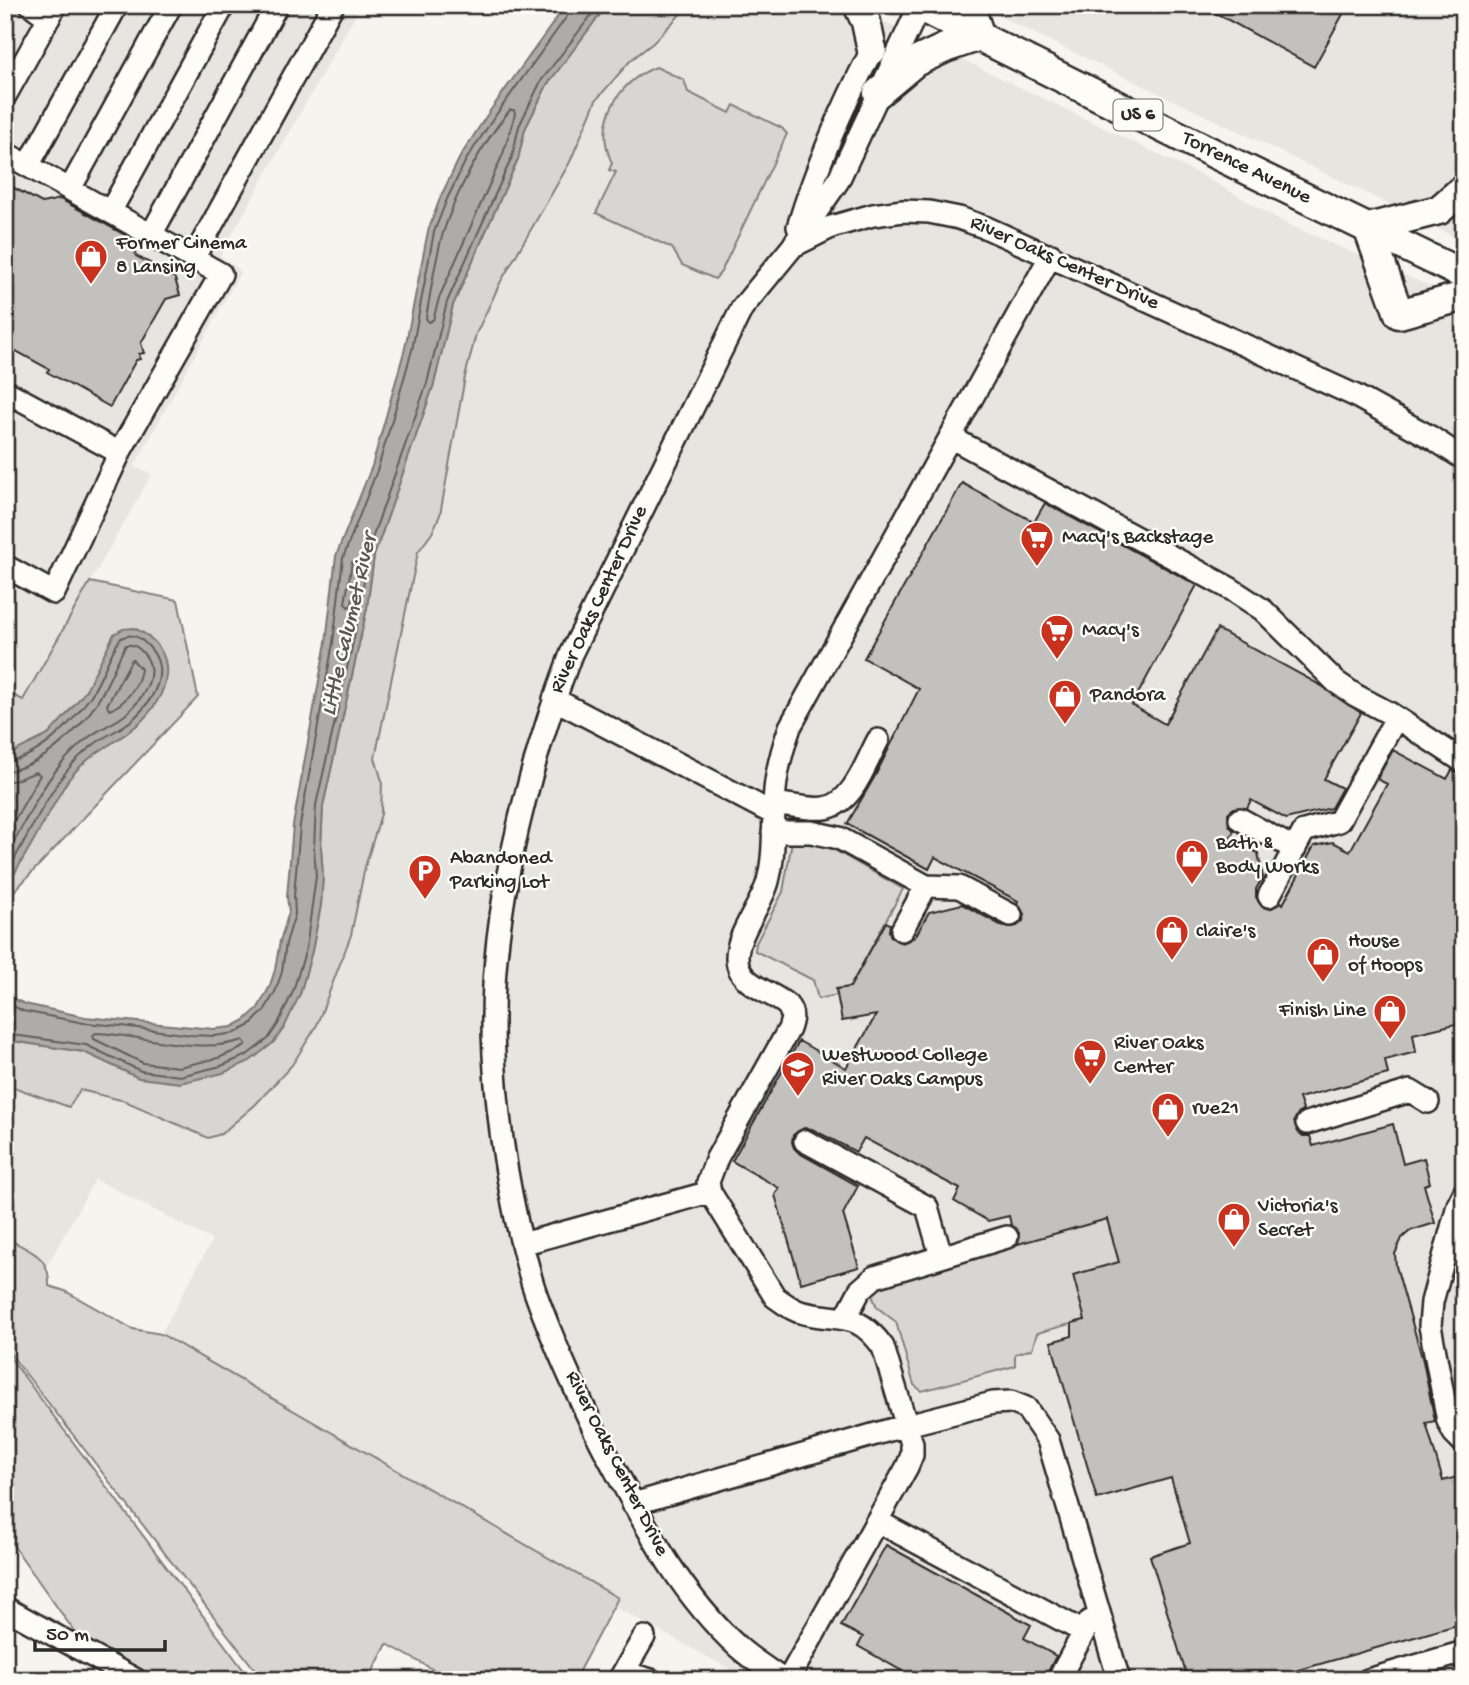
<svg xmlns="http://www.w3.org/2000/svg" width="1469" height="1685" font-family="'Gochi Hand',sans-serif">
	<rect width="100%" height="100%" fill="#f5f4ef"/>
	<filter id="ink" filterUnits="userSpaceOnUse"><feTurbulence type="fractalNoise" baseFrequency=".0143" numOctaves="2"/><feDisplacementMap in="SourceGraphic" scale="14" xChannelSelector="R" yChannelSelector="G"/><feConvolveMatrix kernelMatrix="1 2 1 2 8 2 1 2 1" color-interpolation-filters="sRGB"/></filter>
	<g filter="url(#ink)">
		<path fill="#e6e5e0" d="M5,5h356l-141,251 21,15 -107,196 18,7 -129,226 -18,-9v-109l2,-3 -2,-2z
			M689,5h161l355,172 82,47 177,77v1379h-714l-600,-326 62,-114 -117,-61 -48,87 -2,-5 -40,-24v-153l63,23 11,-17 46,11 83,37 157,-271 16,-52 1,-34 -7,-23 43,-206 14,-19 33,-156 11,-43 24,-51 70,-121 26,-62 35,-40 22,-17z
			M976,5h488v237l-65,-33z"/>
		<path fill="#d7d6d2" stroke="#81807e" stroke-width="2" d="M607,5h82l-36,38 -22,17 -35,40 -26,62 -70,121 -24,51 -11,43 -25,138 -8,18 -14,19 -43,206 7,23 -1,33 -16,53 -14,68 -35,92 -24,38 -37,40 -34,29 -13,4 -83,-37 -45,-11 -11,17 -64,-23v-44l79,12 55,26 161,-84 12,-43 9,-46 2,-29 -2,-29 2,-41 44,-198 7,-52 60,-172 19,-79 65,-146 7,-30 22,-44z
			M656,67l28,13 4,12 42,21 4,-8 48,23 5,6 -66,138 -6,7 -33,-14 -10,-17 -76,-35 20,-41 -7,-2 3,-7c-19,-41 6,-81 44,-96z
			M90,582l88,18 20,97 -193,204v-210l18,9z
			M811,837l92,52 -53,98 -14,2 1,6 -19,4 -5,-19 -58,-29 1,-8 27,-51 9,-51z
			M1107,1219l12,43 -34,58 -48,13 -5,16 -17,5v12l-93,25 -8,-6 -18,-63 -19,-15 -4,-9 2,-8 15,-13 125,-36 2,3z
			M5,1237c25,15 45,17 44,49l16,5 68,38 28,5 457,264 -44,82h-122l-65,-36 -19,36h-105l-258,-333z
			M5,1351l246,329h-142l-104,-146z"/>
		<path fill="#adaca9" stroke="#797877" stroke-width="2" d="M566,5h41l-60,80 -22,44 -7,30 -65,146 -19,79 -60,172 -7,52 -44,198 -2,41 2,29 -2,29 -9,46 -12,43 -16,34 -11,15 -23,18 -27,12 -43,10 -41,-5 -55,-26 -79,-12v-45l20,9 60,13 129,12 18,-2 13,-7 13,-12 11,-20 6,-18 5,-29 9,-29 -2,-15 6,-72 33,-183 10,-86 36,-90 18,-64 15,-54 23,-117 13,-35 19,-39 27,-42z
			M134,628c49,22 36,69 2,98 -25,21 -45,25 -67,53 -9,13 -16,28 -24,41 -13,24 -27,47 -40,70v-134l43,-21 19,-21 18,-22 29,-58 9,-5z"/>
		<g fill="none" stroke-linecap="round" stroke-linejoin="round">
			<path stroke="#5f5f5d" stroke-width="2" d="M510,110h4l1,4 -12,40 -64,144 -6,22 -5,2 -2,-4c5,-28 9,-58 17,-85 14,-43 38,-88 67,-123z
				M352,562l5,1 -5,42 -4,2 -3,-4z
				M132,659l9,10c-2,16 -16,36 -32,41l-2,-5z
				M5,762c35,-4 66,-38 85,-65 12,-18 18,-40 30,-58 8,-6 17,-4 24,3 29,25 12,56 -12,78 -12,10 -28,16 -40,26 -12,9 -22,20 -30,31 -22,31 -38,66 -57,99
				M5,771c35,-2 77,-43 94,-72 10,-17 17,-37 27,-54 9,-1 13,3 18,9 17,20 -3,47 -19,61 -12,9 -26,14 -37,23 -12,9 -21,19 -31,31 -21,26 -35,60 -52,89
				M5,782l11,-2 20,-8 4,3 -35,62
				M5,1002l18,9 61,12 38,3 69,9 23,1 21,-3 14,-7 15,-15 11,-19 7,-20 4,-29 9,-29 -1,-18 6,-71 33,-182 10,-85 35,-90 19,-65 15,-53 22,-118 13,-33 19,-39 27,-41 77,-107 1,-7
				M96,1033c44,2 105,22 147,7l3,4 -4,4 -24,10 -39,9 -36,-4 -49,-24 -1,-4z
				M5,1034l81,11 55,26 39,5 41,-10 26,-11 21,-16 10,-15 15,-33 13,-42 10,-73 -2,-29 2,-42 45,-198 6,-54 60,-170 20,-81 65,-145 7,-31 22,-45 58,-76"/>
		</g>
		<path fill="#c2c1be" stroke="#2b2b2b" stroke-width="2" d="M1201,5h147l-34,62z
			M5,183l37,20 18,-4 72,40 4,17 31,16 2,5 5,-1 6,19 -14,4 -25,44 3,10 -5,1 1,5 -4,1 -26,47 -63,-35 2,-3 -44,-24z
			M962,483l72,39 11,-19 152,82 -65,120 33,19 52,-95 105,57 39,27 -37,66 18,9 -11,20 -45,11 -35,-19 -4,8h-13l-6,5 1,12 5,6 -4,7 28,15 5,24 -7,12v8l6,10 8,2 11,-7 2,2 31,-58 19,-4 17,9 37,-67 -10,-5 16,-29 54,29 5,-9 12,5v247l-51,12 3,18 -31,8 3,14 -89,24 4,12 -6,5 -3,6 4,11 5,4h7l3,10 80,-22 10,40 21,-6 6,25 -6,2 11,38 -25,8 -8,7 -7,16 1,12 27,95 12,60 -9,2 17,58 21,-6v148l-200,57h-76l-38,-124 40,-13 -19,-65 -74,21 -46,-157 21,-6v-13l13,-3 -12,-45 46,-13 -12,-43 -89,25 1,-11 -8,-8 -2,-9 -21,5 -34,-20 6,-12 -96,-51 -8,14 -44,-23 -8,-1 -11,7 -1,7 2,6 5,5 59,33 -15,28 16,53 -58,16 -26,-88 4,-7 -47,-27 67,-120 47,27 30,-53 -34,6 -6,-32 14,-2 36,-65 4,2 -1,7 2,6 11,6 13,-6 14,-25 33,-8 42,23 13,-1 6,-5 1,-7 -7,-11 1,-2 -83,-44 -6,12 -82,-45 28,-48 44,-87 -55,-31z
			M886,1545l145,80 -7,13 32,18 -12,24h-126l-60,-34 5,-9 -22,-11z"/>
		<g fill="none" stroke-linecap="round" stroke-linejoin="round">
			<defs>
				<path id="minor" d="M31,5l18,13
					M5,96l51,-91
					M5,153l216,121 -99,174 -68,145 -49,-27
					M28,166l89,-161
					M70,189l101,-184
					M110,212l114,-207
					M798,227c19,-62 44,-120 74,-177
					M151,235l126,-230
					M794,244l44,-63 82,-176
					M193,259l140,-254
					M5,391l115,62
					M950,437l281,152 32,21 73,72 19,13 34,18 75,49
					M554,699l220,115
					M774,803c16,2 35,7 51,5 28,-4 41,-46 53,-68
					M1240,819l55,30
					M773,832h38l28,6 87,48 33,1 52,28
					M1269,896l35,-65 35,-10 57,-103
					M902,930l24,-44
					M1307,1123l103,-32 18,11
					M805,1141l122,66 14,49
					M1464,1193l-6,12 -26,97 -2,24 18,95 6,12 10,10
					M522,1244l188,-52
					M846,1317l14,-27 15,-13 132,-40
					M633,1504l274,-79 86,-22 18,-1 15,6 22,32 71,240
					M877,1521l207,111
					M5,1608l131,72
					M619,1680l25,-43
					M623,1680l14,-4 14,4
					M783,1680c-15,-11 -32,-21 -45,-33 -57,-52 -91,-118 -127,-185 -20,-36 -36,-73 -53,-112 -9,-22 -19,-45 -26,-68 -21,-74 -34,-150 -38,-227 -8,-129 32,-281 77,-401l171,-346 51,-62 38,-19 42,-12 30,-4 26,1 30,6 28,10 367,167 78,43 32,21
					M788,1680l119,-213 5,-12v-11l-29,-97c-27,-37 -41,-25 -79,-34 -11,-2 -20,-10 -29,-16l-65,-105 -2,-10 9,-24 72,-129c3,-9 5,-16 -2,-24 -15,-13 -44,-19 -49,-40 -7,-25 24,-59 30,-84 8,-30 4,-61 7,-91 2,-22 8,-43 15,-63l261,-472
					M1058,1680l32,-59
					M1368,1680l96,-28"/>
				<path id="major" d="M858,5l8,17 6,28
					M916,5l305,152 243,118
					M969,5l11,31
					M878,93l37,-31 30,-14 35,-12
					M1368,228l31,86 65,-18
					M1368,228l71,-18 25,-22"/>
			</defs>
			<use href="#minor" stroke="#2b2b2b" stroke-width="26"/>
			<use href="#major" stroke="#2b2b2b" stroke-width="33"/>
			<use href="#minor" stroke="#fdfcf7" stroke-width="21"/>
			<use href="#major" stroke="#fdfcf7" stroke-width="28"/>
		</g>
	</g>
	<defs>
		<symbol id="shop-pin" viewBox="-11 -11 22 30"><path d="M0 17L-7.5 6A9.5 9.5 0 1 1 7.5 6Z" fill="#c8321e" stroke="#fdfcf7"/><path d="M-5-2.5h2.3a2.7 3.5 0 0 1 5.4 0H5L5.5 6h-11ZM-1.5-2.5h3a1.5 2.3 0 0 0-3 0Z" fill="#fff"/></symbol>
		<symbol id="supermarket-pin" viewBox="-11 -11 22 30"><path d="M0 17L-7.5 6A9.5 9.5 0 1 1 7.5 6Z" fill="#c8321e" stroke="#fdfcf7"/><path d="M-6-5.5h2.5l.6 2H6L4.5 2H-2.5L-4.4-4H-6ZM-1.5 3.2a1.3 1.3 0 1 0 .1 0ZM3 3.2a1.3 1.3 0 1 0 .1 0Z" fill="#fff"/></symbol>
		<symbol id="parking-pin" viewBox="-11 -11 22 30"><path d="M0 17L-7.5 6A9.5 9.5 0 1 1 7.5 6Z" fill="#c8321e" stroke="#fdfcf7"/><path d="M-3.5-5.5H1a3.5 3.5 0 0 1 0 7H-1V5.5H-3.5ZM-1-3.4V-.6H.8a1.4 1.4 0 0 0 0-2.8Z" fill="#fff"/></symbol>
		<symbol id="university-pin" viewBox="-11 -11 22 30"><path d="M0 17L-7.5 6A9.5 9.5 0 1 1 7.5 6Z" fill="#c8321e" stroke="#fdfcf7"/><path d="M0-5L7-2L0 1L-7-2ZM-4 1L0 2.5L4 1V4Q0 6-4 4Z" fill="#fff"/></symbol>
	</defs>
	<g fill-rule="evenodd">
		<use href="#shop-pin" x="72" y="237" width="38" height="52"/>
		<use href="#supermarket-pin" x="1018" y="519" width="38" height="52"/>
		<use href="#supermarket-pin" x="1038" y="612" width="38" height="52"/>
		<use href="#shop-pin" x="1046" y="677" width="38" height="52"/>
		<use href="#shop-pin" x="1173" y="837" width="38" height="52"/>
		<use href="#parking-pin" x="406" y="852" width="38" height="52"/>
		<use href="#shop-pin" x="1153" y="913" width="38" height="52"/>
		<use href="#shop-pin" x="1304" y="935" width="38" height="52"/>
		<use href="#shop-pin" x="1371" y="992" width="38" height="52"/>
		<use href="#supermarket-pin" x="1071" y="1037" width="38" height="52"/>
		<use href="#university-pin" x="779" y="1049" width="38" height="52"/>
		<use href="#shop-pin" x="1149" y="1090" width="38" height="52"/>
		<use href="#shop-pin" x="1215" y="1200" width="38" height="52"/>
	</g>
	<g text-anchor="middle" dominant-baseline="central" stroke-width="5" stroke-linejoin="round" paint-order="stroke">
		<rect fill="#fdfcf7" stroke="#6a6a68" stroke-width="2" x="1113.5" y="99.5" width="49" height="31" rx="5"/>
		<g font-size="19" font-weight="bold" fill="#2b2b2b">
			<text x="1138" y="115">US 6</text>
		</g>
		<g font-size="21" fill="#2b2b2b" stroke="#fdfcf7">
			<text transform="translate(1246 169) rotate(26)">Torrence Avenue</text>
			<text transform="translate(1064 264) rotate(24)">River Oaks Center Drive</text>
			<text transform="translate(600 600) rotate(-65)">River Oaks Center Drive</text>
			<text transform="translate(616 1464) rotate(63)">River Oaks Center Drive</text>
		</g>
		<g font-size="21" fill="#2b2b2b" stroke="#fdfcf7" text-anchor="start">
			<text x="116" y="244">Former Cinema<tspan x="116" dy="24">8 Lansing</tspan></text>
			<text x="1062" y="538">Macy's Backstage</text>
			<text x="1082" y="631">Macy's</text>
			<text x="1090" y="696">Pandora</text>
			<text x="1216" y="844">Bath &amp;<tspan x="1216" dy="24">Body Works</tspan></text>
			<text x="450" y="859">Abandoned<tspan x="450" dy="24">Parking Lot</tspan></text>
			<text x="1196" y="932">claire's</text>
			<text x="1348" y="942">House<tspan x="1348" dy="24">of Hoops</tspan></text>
			<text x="1366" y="1011" text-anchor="end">Finish Line</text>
			<text x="1114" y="1044">River Oaks<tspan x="1114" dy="24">Center</tspan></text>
			<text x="822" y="1056">Westwood College<tspan x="822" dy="24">River Oaks Campus</tspan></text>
			<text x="1192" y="1109">rue21</text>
			<text x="1258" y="1207">Victoria's<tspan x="1258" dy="24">Secret</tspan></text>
		</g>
		<g font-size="23" font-style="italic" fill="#585857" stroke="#fdfcf7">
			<text transform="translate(350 625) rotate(-77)">Little Calumet River</text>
		</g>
	</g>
	<rect width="1469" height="1685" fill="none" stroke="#fdfcf7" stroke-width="28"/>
	<rect x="14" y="14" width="1441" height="1657" fill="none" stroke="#2b2b2b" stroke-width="2.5" filter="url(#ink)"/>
	<path d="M35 1640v10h130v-10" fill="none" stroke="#2b2b2b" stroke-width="3.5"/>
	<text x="46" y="1640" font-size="21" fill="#2b2b2b" stroke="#fdfcf7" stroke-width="5" paint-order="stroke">50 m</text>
</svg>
